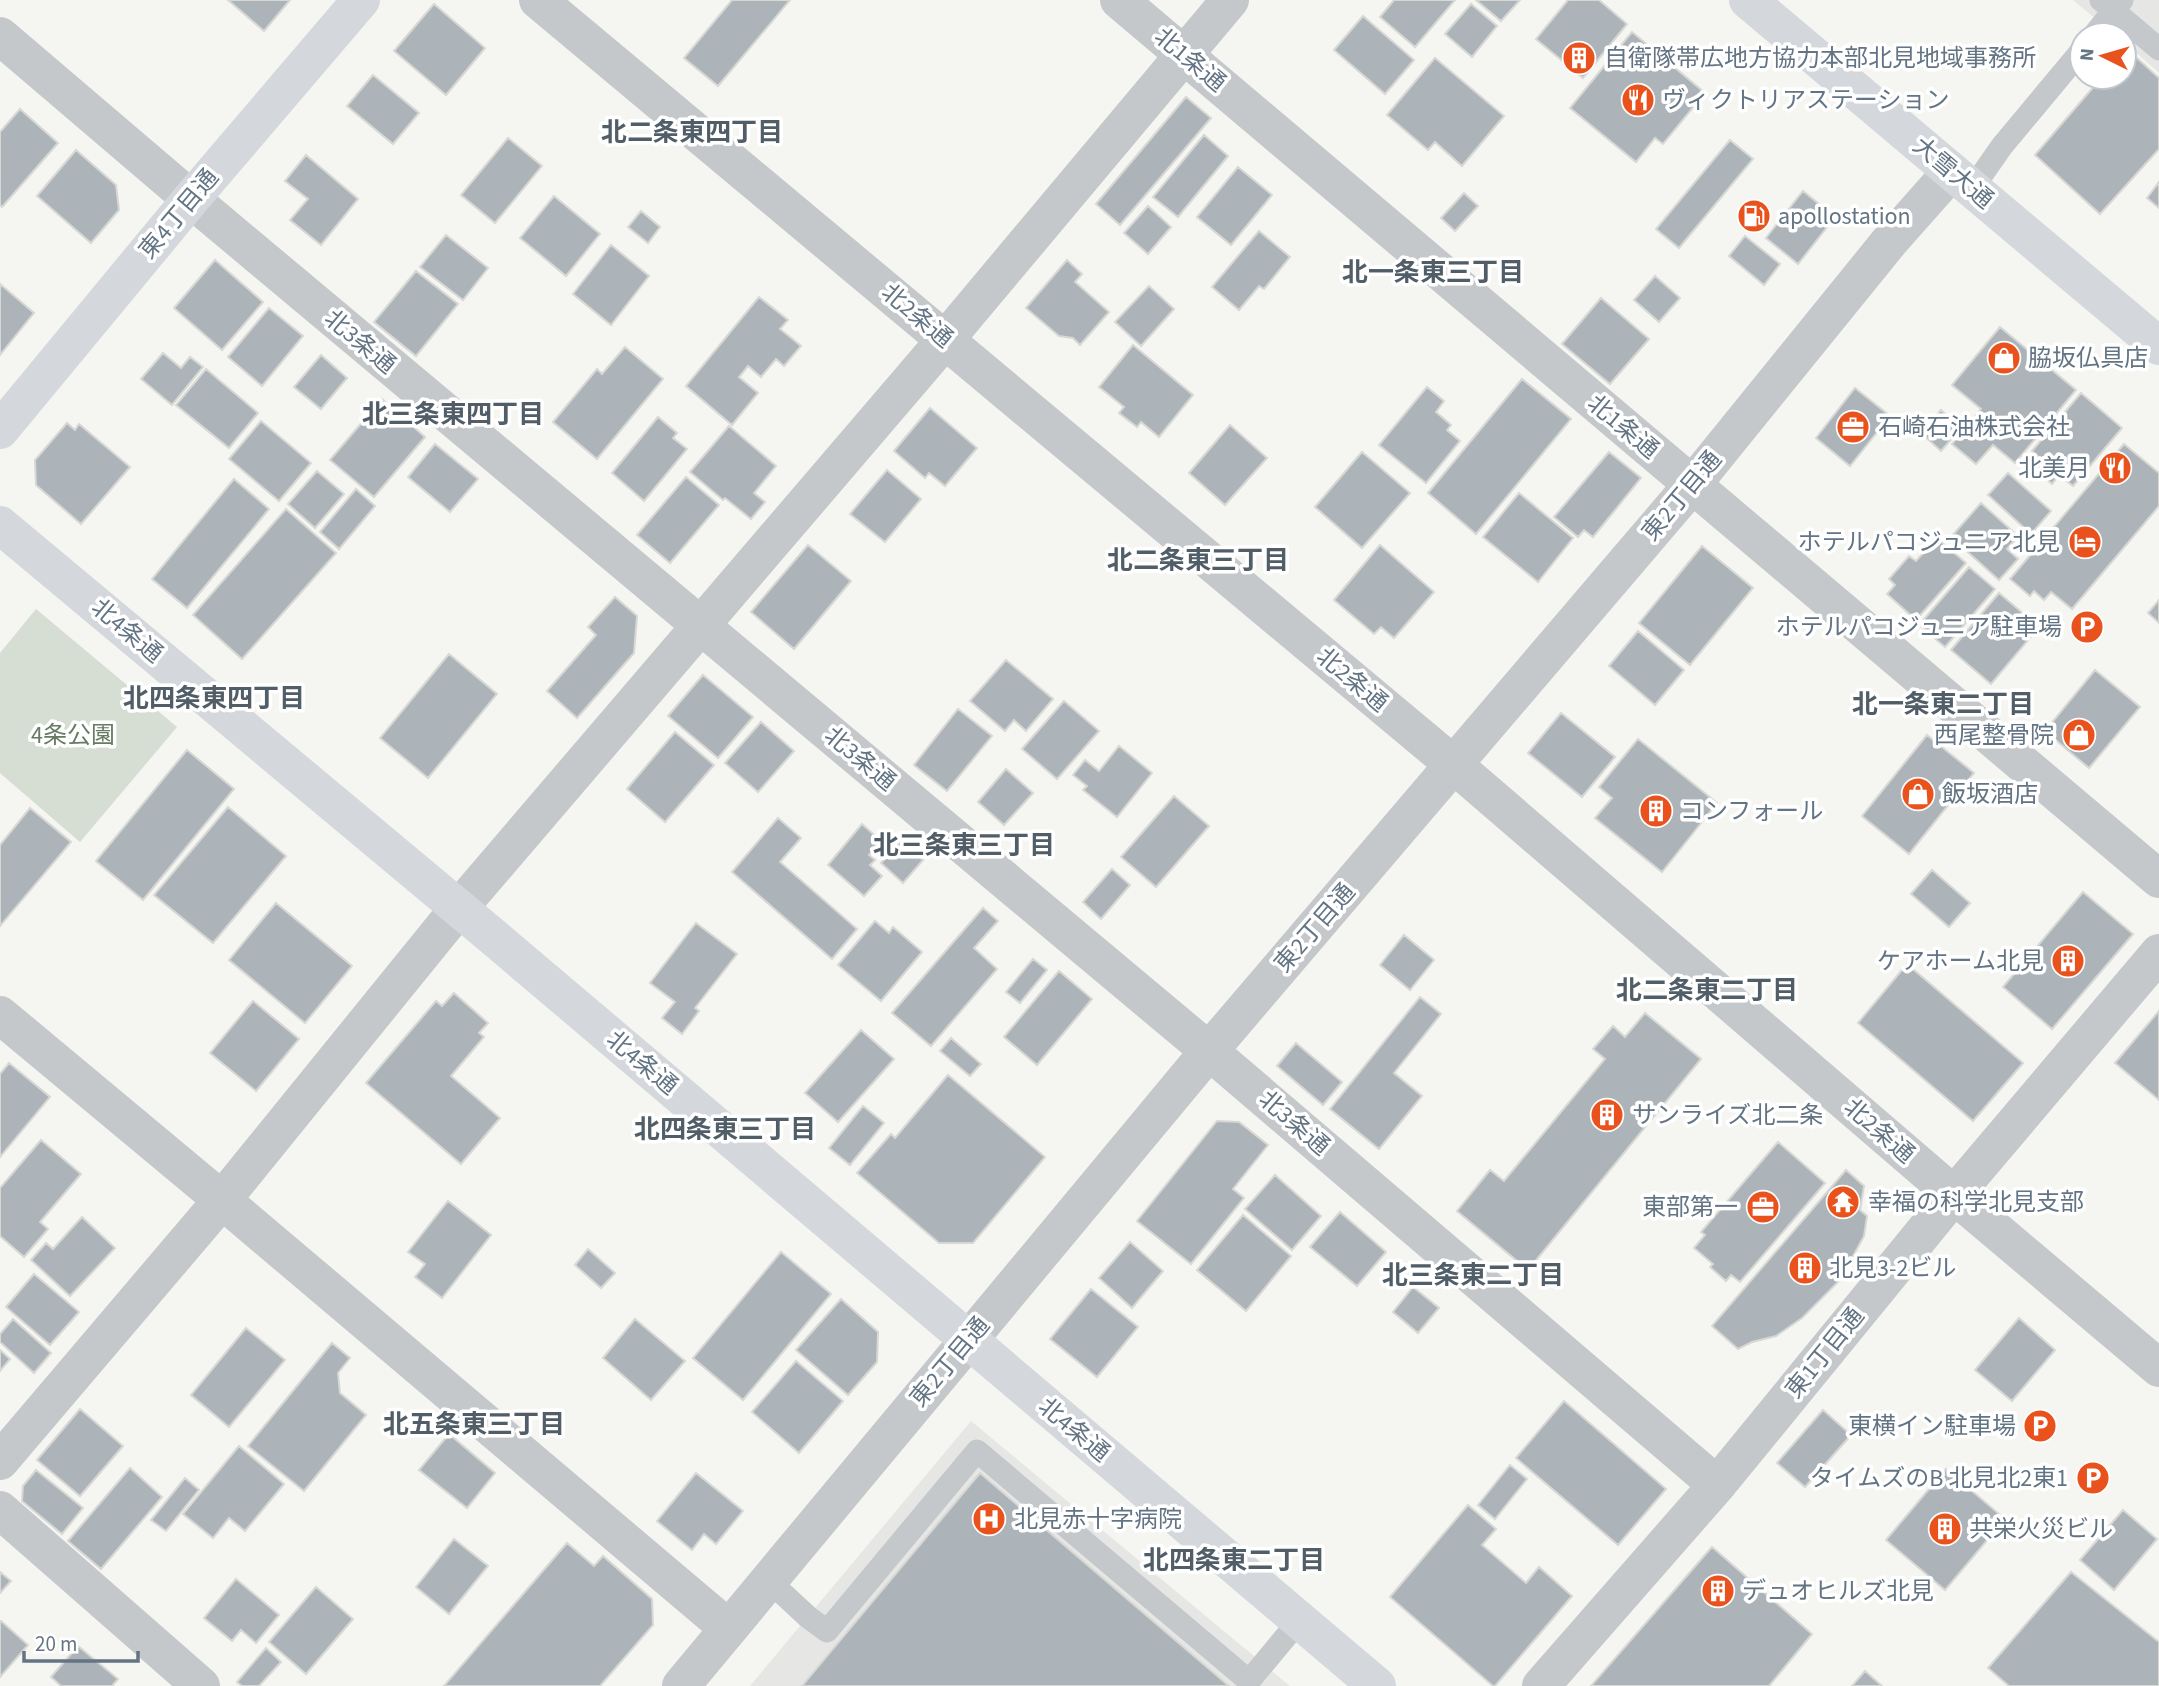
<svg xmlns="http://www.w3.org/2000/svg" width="2159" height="1686" font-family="'Source Sans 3','Noto Sans JP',sans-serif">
	<rect width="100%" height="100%" fill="#f5f5f1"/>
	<path fill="#e6e7e5" d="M2073,0h86v73l-35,-31v-7h-9z
		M971,1421l319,265h-540z"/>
	<path fill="#d6ddd2" d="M36,609l141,118 -97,115 -80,-69v-120z"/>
	<path fill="#acb3b9" stroke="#d7d7d4" stroke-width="2" d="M228,0h62l-26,31z
		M732,0h58l-72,86 -34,-28z
		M1394,0h61l-40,47 -35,-30z
		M1476,0h44l-19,21z
		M1568,0h31l28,24 -44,54 -47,-39z
		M434,4l51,44 -39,47 -52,-44z
		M1471,4l26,22 -25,31 -27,-23z
		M1363,16l51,44 -29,34 -51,-44z
		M1632,32l73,61 -42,51 -8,-6 -19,24 -66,-54z
		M2126,48l33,30v71l-59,65 -65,-59 67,-78h22v-26z
		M1435,58l69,58 -42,50 -27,-24 -7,8 -41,-35z
		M373,75l46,38 -26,31 -46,-38z
		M1186,97l25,21 -91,107 -24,-21z
		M20,109l38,34 -56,64 -2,-2v-73z
		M1204,135l24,21 -50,61 -25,-20z
		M508,138l34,28 -47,57 -34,-28z
		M1730,140l23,19 -74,89 -23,-19z
		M76,150l40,35 3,25 -28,33 -54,-47z
		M306,155l52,44 -37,46 -31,-25 18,-21 -23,-18z
		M1238,167l34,28 -41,50 -34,-28z
		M2159,182v26l-12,-10z
		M1803,191l32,26 -37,47 -32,-26z
		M1464,193l14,13 -23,25 -14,-13z
		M554,196l46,38 -34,42 -46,-38z
		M1148,206l23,21 -23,27 -24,-21z
		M641,211l19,16 -12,16 -20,-16z
		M1259,231l31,26 -26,32 -5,-3 -20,24 -27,-23z
		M446,235l42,33 -25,32 -43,-33z
		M1745,236l35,28 -16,21 -35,-29z
		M611,245l38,31 -38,49 -38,-31z
		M215,260l48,42 -41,48 -48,-42z
		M1067,260l15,14 -7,8 34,30 -29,33 -7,-7 -14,-2 -33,-28z
		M416,271l42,33 -42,52 -42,-34z
		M1655,276l25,22 -21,24 -25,-22z
		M0,284l34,29 -34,42z
		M1149,286l25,23 -33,37 -26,-24z
		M759,297l29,23 -8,9 21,17 -17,20 -8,-7 -15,18 -13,-11 -9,11 19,16 -26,32 -46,-39z
		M1601,298l48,41 -39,45 -48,-40z
		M269,308l34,28 -41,50 -34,-29z
		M2000,327l76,63 -61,73 -22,-18 -17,19 -24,-20 29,-35 -29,-24z
		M1133,345l60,50 -34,42 -18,-15 -4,5 -18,-14 5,-6 -25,-20z
		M625,347l38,32 -66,80 -44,-37 44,-53 5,5z
		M163,353l18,15 9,-11 13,10 -31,38 -31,-26z
		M321,355l26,23 -26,31 -27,-22z
		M206,369l52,44 -29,35 -53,-43z
		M1522,379l49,40 -95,115 -48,-41z
		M1427,387l17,14 -8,11 15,13 -4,5 13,11 -34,42 -47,-38z
		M1855,388l35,28 -40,50 -34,-28z
		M2081,393l41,35 -49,58 -14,-11 -7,9 -17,-15 8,-8 -11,-10z
		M382,399l43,38 -51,60 -44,-37z
		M930,408l47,40 -32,38 -16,-13 -4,5 -31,-27z
		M1941,410l20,18 -20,23 -20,-18z
		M658,417l19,16 -4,5 14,11 -43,52 -32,-28z
		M261,421l50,42 -32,38 -50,-42z
		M67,423l8,7 4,-6 51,43 -49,57 -45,-39 -1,-25z
		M1230,425l37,33 -42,47 -36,-32z
		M729,426l47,40 -22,27 11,9 -14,17 -26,-21 -2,2 -33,-28z
		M435,444l43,35 -28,33 -42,-35z
		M2124,444l35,29v33l-87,103 -21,-17 -7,8 -10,-9 -4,5 -20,-17z
		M1362,452l48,41 -48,55 -47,-41z
		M1609,452l32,26 -48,59 -9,-7 -6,7 -24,-20z
		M887,470l34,29 -36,43 -35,-28z
		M317,471l27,23 -29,34 -27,-24z
		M2008,473l43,38 -20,23 -43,-39z
		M686,477l33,28 -49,58 -33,-28z
		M234,479l35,30 -82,99 -35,-29z
		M356,489l19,17 -36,43 -19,-17z
		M1519,493l54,45 -35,44 -55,-45z
		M1981,503l37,33 -11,13 11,10 -19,21 -48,-43z
		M286,509l50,44 -94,106 -49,-44z
		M1937,538l29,25 -50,57 -29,-26 8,-9 -6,-6 20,-23 7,5z
		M808,545l43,36 -57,68 -43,-37z
		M1380,545l54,47 -40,46 -13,-11 -7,7 -40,-34z
		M1702,546l51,42 -63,77 -51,-42z
		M1969,567l26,22 -50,58 -26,-22z
		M1999,593l40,34 -48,57 -40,-34z
		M615,597l22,19 -3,37 -57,65 -30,-27 49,-56 -8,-8z
		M2159,600v23l-11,-10z
		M1638,631l46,39 -29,35 -46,-39z
		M449,654l48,40 -69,84 -48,-40z
		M1006,660l47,39 -27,32 -12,-11 -9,11 -35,-30z
		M2095,670l45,37 -51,61 -44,-37z
		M703,675l50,42 -35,41 -50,-42z
		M1064,701l35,30 -42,48 -35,-30z
		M958,709l34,27 -45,55 -33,-26z
		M1561,713l54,44 -33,40 -54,-44z
		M761,722l33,29 -36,41 -33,-29z
		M675,732l39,33 -49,57 -38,-33z
		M1927,735l47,38 -65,81 -47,-38z
		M1638,739l79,64 -55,69 -67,-54 17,-20 -13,-11z
		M1119,746l33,27 -35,44 -34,-27 4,-4 -14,-11 12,-15 14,11z
		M187,750l47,39 -91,111 -47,-39z
		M1006,769l27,24 -29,32 -26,-23z
		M1174,796l35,30 -53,61 -35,-30z
		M228,807l58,49 -73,87 -59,-48z
		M30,808l41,34 -71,84v-81z
		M778,818l23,20 -21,24 77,67 -25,30 -100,-87z
		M862,824l19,17 -12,14 6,5 -5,5 12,11 -18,20 -36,-31z
		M902,841l21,19 -20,23 -22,-20z
		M1112,869l18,16 -29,34 -18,-17z
		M1932,870l38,33 -21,24 -38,-33z
		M2083,892l50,42 -81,95 -49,-42z
		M276,903l76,63 -47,57 -76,-63z
		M983,908l15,13 -24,27 23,21 -66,77 -39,-33z
		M875,921l14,12 4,-6 29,25 -41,49 -43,-36z
		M696,923l41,31 -42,54 4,3 -17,23 -20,-16 13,-16 -25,-19z
		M1404,935l30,25 -24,30 -30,-25z
		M1033,959l14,11 -27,33 -14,-11z
		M1907,964l116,99 -50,58 -115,-98z
		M1059,971l33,28 -55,66 -33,-28z
		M454,993l34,30 -9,10 5,4 -33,39 49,42 -39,46 -95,-81 70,-82 6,5z
		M1420,997l21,17 -47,59 28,23 -43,53 -49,-40z
		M253,1001l46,38 -43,52 -46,-38z
		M2159,1011v89l-44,-37z
		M1645,1013l56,46 -173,211 -71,-59 33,-41 14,11 101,-122 -12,-10 20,-23 12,11z
		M861,1030l33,29 -56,63 -33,-29z
		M951,1038l30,26 -11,12 -30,-25z
		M1296,1043l46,39 -19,23 -46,-39z
		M9,1063l41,34 -50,60v-83z
		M948,1075l97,82 -72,86h-34l-82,-70 34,-39 4,4z
		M863,1106l21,17 -34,42 -21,-17z
		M1217,1121l22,1 29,23 -35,44 11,9 -53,66 -54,-43z
		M41,1140l40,34 -41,48 8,7 -24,28 -24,-21v-48z
		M1778,1142l47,41 -85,99 -9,-7 -5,6 -16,-14 3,-3 -19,-16 11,-13 -4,-3z
		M1846,1170l18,16 -4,24 7,6 -3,20 -24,44 -38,38 -26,18 -24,6 -14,7 -26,-23z
		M1275,1175l46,41 -29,34 -47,-41z
		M448,1201l43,34 -49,63 -27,-21 10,-13 -17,-12z
		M1340,1212l46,40 -29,34 -47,-39z
		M1243,1215l48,41 -45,55 -49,-41z
		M82,1217l33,31 -45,48 -39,-36 15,-17 7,6z
		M1130,1242l33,29 -31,37 -33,-30z
		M588,1249l27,24 -14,15 -26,-23z
		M781,1252l50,42 -88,106 -50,-42z
		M34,1274l45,38 -29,33 -44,-38z
		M1413,1287l26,21 -21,25 -25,-21z
		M1091,1289l47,38 -41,50 -47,-38z
		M841,1299l37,33 -1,30 -29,33 -52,-45z
		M2019,1318l36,32 -43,51 -37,-31z
		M13,1319l38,34 -17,20 -34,-31v-8z
		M635,1319l50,42 -34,39 -48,-42z
		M246,1328l39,32 -56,67 -38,-32z
		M332,1343l18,15 -12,15 2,20 26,22 -62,76 -56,-45z
		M0,1350l10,9 -10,12z
		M796,1361l47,40 -44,52 -47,-41z
		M1564,1401l102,88 -48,56 -102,-87z
		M80,1409l43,37 -43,50 -43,-36z
		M1823,1410l28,25 -46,52 -28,-24z
		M449,1434l46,39 -28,35 -48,-38z
		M239,1446l45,38 -39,47 -16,-13 -16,20 -30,-24z
		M1510,1465l17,14 -32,40 -17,-14z
		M130,1468l32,29 -61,72 -33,-28z
		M1946,1469l59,50 -60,71 -59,-50z
		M36,1470l47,38 -21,26 -40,-33 1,-15z
		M696,1473l47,38 -27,33 -12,-10 -12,16 -35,-29z
		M980,1473l153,131 96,82h-427z
		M185,1478l14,12 -33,41 -15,-11z
		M1468,1505l28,24 -14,16 44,38 13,-16 33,29 -77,90h-2l-103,-89z
		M2123,1510l34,29 -43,51 -34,-30z
		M454,1539l34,27 -39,48 -33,-27z
		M567,1543l27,23 9,-10 49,43 1,26 -53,61h-156z
		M1712,1547l100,87 -43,52h-178z
		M0,1572l11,9 -11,12z
		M2071,1572l88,70v44h-150l-21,-18z
		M236,1579l43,36 -23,28 -15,-13 -9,11 -28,-23z
		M316,1587l37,32 -47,55 -37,-32z
		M1,1621l27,24 -28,32v-55z
		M78,1646l40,33 -6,7h-51l-10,-9z
		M266,1648l15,14 -22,24h-17l-5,-4z
		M1865,1671l17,15h-30z"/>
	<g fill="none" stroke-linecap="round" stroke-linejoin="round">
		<path stroke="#c5c8cb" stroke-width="23" d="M2101,0l58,49
			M2094,35l28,-35
			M1972,189l30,-43 80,-96
			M768,1580l40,37 19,14 150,-180 272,230 50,-60"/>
		<path stroke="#c5c8cb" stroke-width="38" d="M538,0l916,765 500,430 205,173
			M1119,0l1040,879
			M0,36l191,163 1018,852 508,434
			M0,1015l222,185 506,428
			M0,1461l222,-261 237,-292 486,-568 285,-340
			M0,1510l201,176
			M681,1686l528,-635 483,-566 197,-243 62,-70
			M1541,1686l176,-201 237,-290 205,-242"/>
		<path stroke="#d4d8dc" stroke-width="38" d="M0,430l191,-231 170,-199
			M0,525l498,416 879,745"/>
		<path stroke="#d4d8dc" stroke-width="38" d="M1748,0l411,346"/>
	</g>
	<defs>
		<symbol id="building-disc" viewBox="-11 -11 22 22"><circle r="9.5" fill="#e9521d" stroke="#fff"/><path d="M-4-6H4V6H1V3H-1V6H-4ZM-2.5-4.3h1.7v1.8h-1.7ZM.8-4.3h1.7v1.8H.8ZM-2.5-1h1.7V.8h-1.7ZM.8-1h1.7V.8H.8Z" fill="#fff"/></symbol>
		<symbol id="restaurant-disc" viewBox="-11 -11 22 22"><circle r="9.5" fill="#e9521d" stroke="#fff"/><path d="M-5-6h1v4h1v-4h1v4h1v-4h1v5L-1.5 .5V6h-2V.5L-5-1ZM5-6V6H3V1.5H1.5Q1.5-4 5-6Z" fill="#fff"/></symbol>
		<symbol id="fuel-disc" viewBox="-11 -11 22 22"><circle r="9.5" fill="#e9521d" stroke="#fff"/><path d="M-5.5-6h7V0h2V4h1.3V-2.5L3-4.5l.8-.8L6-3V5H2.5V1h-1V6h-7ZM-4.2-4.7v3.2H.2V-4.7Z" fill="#fff"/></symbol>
		<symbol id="shop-disc" viewBox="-11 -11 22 22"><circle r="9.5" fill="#e9521d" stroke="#fff"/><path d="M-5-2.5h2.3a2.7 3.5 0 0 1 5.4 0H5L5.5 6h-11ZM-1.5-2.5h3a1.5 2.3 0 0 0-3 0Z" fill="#fff"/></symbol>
		<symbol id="office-disc" viewBox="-11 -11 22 22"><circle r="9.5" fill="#e9521d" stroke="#fff"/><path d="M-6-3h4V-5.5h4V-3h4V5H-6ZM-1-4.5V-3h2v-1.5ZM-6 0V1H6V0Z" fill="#fff"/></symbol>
		<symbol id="hotel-disc" viewBox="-11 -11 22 22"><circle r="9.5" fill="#e9521d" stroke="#fff"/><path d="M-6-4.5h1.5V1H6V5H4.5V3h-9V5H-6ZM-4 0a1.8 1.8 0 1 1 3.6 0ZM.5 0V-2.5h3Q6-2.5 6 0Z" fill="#fff"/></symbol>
		<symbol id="parking-disc" viewBox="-11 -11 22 22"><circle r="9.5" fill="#e9521d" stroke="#fff"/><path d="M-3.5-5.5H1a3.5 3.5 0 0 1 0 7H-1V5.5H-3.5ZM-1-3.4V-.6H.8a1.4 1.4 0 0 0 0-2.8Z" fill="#fff"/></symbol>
		<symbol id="temple-disc" viewBox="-11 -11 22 22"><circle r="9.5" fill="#e9521d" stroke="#fff"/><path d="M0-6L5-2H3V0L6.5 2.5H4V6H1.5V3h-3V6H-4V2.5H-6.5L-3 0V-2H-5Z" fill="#fff"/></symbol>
		<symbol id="hospital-disc" viewBox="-11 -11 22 22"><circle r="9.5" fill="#e9521d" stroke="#fff"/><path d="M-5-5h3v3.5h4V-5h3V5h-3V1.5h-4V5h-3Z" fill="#fff"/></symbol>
	</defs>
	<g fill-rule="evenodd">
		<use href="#building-disc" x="1560" y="39" width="38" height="38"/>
		<use href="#restaurant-disc" x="1619" y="81" width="38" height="38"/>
		<use href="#fuel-disc" x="1735" y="197" width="38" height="38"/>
		<use href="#shop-disc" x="1985" y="339" width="38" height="38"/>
		<use href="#office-disc" x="1834" y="408" width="38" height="38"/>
		<use href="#restaurant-disc" x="2096" y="449" width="38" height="38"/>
		<use href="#hotel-disc" x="2066" y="523" width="38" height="38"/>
		<use href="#parking-disc" x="2068" y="608" width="38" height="38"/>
		<use href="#shop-disc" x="2060" y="716" width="38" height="38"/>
		<use href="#shop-disc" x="1899" y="775" width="38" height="38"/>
		<use href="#building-disc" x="1637" y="792" width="38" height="38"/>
		<use href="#building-disc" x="2049" y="942" width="38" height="38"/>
		<use href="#building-disc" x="1588" y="1096" width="38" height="38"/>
		<use href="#temple-disc" x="1824" y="1183" width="38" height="38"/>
		<use href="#office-disc" x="1744" y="1188" width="38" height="38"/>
		<use href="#building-disc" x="1786" y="1249" width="38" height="38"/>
		<use href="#parking-disc" x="2021" y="1407" width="38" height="38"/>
		<use href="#parking-disc" x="2074" y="1459" width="38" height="38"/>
		<use href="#hospital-disc" x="970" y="1500" width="38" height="38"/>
		<use href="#building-disc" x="1926" y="1510" width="38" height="38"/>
		<use href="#building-disc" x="1699" y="1572" width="38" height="38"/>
	</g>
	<g text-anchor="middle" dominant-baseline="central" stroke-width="7" stroke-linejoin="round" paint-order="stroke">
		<g font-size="24" fill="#637484" stroke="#fff" text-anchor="start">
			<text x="1604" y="58">自衛隊帯広地方協力本部北見地域事務所</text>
			<text x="1662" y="100">ヴィクトリアステーション</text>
			<text x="1778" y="216">apollostation</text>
			<text x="2028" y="358">脇坂仏具店</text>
			<text x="1878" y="427">石崎石油株式会社</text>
			<text x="2090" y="468" text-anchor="end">北美月</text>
			<text x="2060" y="542" text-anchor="end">ホテルパコジュニア北見</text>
			<text x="2062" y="627" text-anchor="end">ホテルパコジュニア駐車場</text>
			<text x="2054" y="735" text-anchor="end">西尾整骨院</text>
			<text x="1942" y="794">飯坂酒店</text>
			<text x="1680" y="811">コンフォール</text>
			<text x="2044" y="961" text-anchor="end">ケアホーム北見</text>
			<text x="1632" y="1115">サンライズ北二条</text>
			<text x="1868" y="1202">幸福の科学北見支部</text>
			<text x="1738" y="1207" text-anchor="end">東部第一</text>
			<text x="1829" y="1268">北見3-2ビル</text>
			<text x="2016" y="1426" text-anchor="end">東横イン駐車場</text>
			<text x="2068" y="1478" text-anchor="end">タイムズのB 北見北2東1</text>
			<text x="1014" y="1519">北見赤十字病院</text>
			<text x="1969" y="1529">共栄火災ビル</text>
			<text x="1742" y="1591">デュオヒルズ北見</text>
		</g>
		<g font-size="24" fill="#637484" stroke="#fff">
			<text transform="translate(1190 60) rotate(40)">北1条通</text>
			<text transform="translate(1953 173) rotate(40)">大雪大通</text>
			<text transform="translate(179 214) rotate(-50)">東4丁目通</text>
			<text transform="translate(917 316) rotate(40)">北2条通</text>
			<text transform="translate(360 342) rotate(40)">北3条通</text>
			<text transform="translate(1623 427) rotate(40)">北1条通</text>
			<text transform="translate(1682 496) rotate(-50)">東2丁目通</text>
			<text transform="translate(127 631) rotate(40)">北4条通</text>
			<text transform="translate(1352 680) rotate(40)">北2条通</text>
			<text transform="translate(860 759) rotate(40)">北3条通</text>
			<text transform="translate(1315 928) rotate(-49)">東2丁目通</text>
			<text transform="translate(642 1063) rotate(40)">北4条通</text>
			<text transform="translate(1294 1123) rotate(41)">北3条通</text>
			<text transform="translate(1879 1131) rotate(41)">北2条通</text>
			<text transform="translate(1825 1353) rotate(-51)">東1丁目通</text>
			<text transform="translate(950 1362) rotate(-50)">東2丁目通</text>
			<text transform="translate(1074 1430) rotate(40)">北4条通</text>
		</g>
		<g font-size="24" fill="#667b62" stroke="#fff">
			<text x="73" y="735">4条公園</text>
		</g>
		<g font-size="26" font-weight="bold" fill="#515e68" stroke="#fff">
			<text x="692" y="132">北二条東四丁目</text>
			<text x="1433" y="272">北一条東三丁目</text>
			<text x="453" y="414">北三条東四丁目</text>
			<text x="1198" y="560">北二条東三丁目</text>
			<text x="214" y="698">北四条東四丁目</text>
			<text x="1943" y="704">北一条東二丁目</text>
			<text x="964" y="845">北三条東三丁目</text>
			<text x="1707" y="990">北二条東二丁目</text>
			<text x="725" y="1129">北四条東三丁目</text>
			<text x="1473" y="1275">北三条東二丁目</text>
			<text x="474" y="1424">北五条東三丁目</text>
			<text x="1234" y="1560">北四条東二丁目</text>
		</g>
	</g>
	<g transform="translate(2103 56) rotate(275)"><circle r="33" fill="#ffffff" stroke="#c1c7ce" stroke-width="2"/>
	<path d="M0-5L12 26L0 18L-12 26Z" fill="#e9521d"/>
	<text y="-10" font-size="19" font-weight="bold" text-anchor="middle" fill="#637484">N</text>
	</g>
	<path d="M24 1651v10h114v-10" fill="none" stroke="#637484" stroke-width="3.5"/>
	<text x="35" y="1651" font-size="21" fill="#637484" stroke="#ffffff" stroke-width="5" paint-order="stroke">20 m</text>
</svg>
